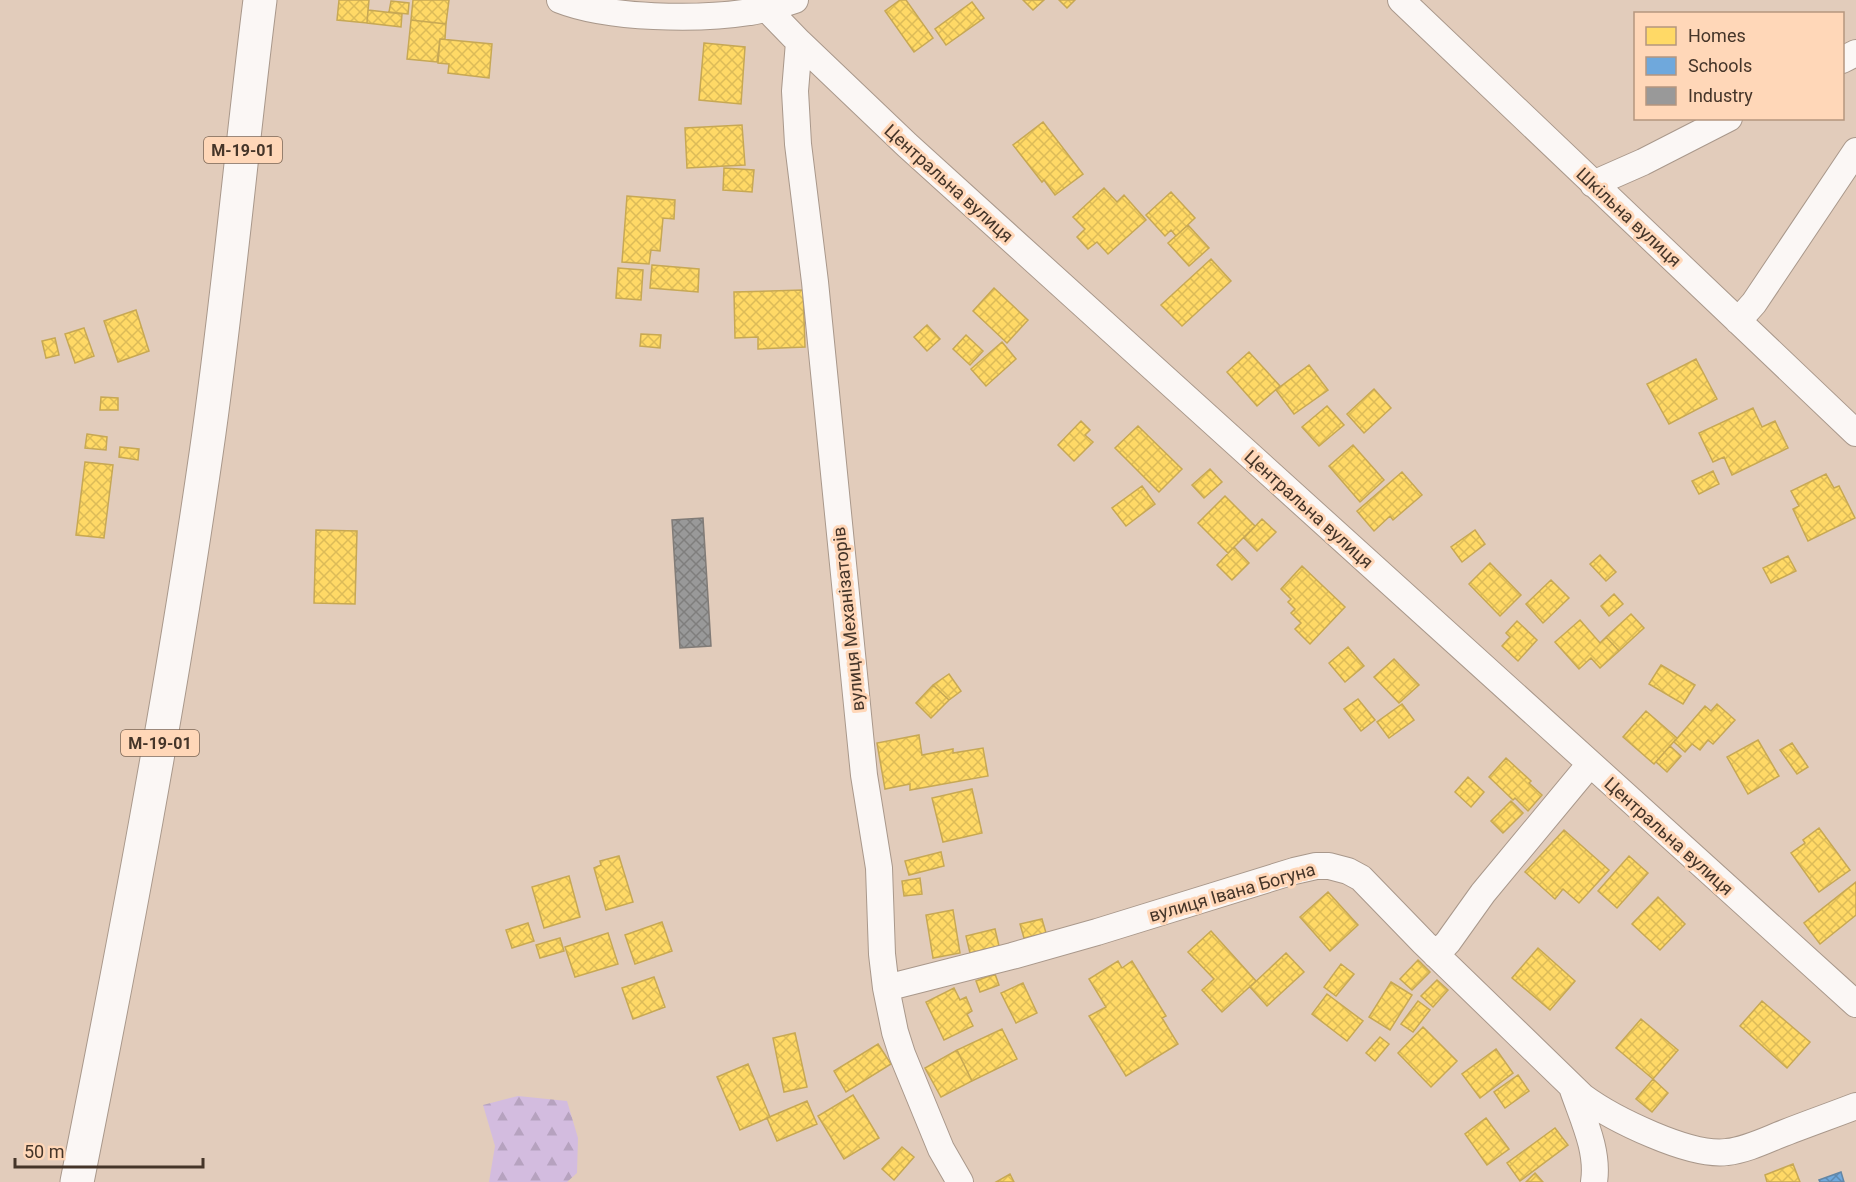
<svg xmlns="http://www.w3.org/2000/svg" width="1856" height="1182" font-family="Roboto,sans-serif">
	<defs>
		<pattern id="forest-firs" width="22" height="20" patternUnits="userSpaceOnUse" patternTransform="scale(1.5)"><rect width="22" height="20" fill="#d3bcdf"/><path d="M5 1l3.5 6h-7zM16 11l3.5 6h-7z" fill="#b6a2bf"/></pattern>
		<pattern id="homes-cross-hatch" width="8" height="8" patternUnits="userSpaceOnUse" patternTransform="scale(1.5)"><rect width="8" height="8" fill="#ffd966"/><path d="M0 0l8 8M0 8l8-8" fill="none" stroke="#dcbb58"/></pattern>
		<pattern id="schools-cross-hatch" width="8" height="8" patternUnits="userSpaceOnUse" patternTransform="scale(1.5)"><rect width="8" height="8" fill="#6fa8dc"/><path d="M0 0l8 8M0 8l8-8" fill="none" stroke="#5d8ab2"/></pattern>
		<pattern id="industry-cross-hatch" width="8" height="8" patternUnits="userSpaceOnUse" patternTransform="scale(1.5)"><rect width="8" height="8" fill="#999"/><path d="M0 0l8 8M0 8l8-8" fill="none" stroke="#7f7e7d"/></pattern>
	</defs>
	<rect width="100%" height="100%" fill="#e2ccbb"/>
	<path fill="url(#forest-firs)" d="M518,1096l49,5 11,37 -1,35 -10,9h-78l6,-36 -12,-41z"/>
	<path fill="url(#homes-cross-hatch)" stroke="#c7a854" stroke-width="1.5" d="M339,0h30l-2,23 -30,-3z
		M413,0h36l-3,24 -35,-4z
		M900,0h6l27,38 -19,14 -29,-41z
		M1023,0h21l-11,10z
		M1059,0h16l-8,8z
		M391,1l18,2 -1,11 -19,-2z
		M972,2l12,16 -38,27 -11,-16z
		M368,10l34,4 -1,13 -34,-4z
		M411,20l35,4 -1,15h-5l-3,23 -30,-3z
		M440,39l52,5 -3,34 -41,-5 1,-9 -11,-1z
		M704,43l41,4 -4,57 -42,-4z
		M1043,122l40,52 -28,21 -11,-15 -2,2 -29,-37z
		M742,125l3,40 -58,3 -2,-40z
		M724,168l30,2 -2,22 -29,-2z
		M1104,188l13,14 7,-7 22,25 -38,34 -11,-12 -9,7 -11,-12 8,-8 -12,-12z
		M1171,192l24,26 -19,18 -5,-6 -6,6 -19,-21z
		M627,196l48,4 -1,19 -11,-1 -3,33 -9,-1 -2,14 -27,-2z
		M1188,225l21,23 -20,18 -21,-23z
		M1211,259l20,22 -49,45 -21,-21z
		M652,265l47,4 -1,23 -48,-4z
		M618,268l25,2 -2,30 -25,-2z
		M994,288l34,32 -21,23 -34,-32z
		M803,290l2,57 -47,2v-12l-23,1 -1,-46z
		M136,310l13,41 -31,11 -14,-41z
		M927,325l13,14 -13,12 -13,-14z
		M84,328l10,28 -19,7 -10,-29z
		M641,334l20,1 -1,13 -20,-2z
		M966,335l17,16 -13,14 -17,-16z
		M55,338l4,17 -13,3 -4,-17z
		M1002,342l14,17 -30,27 -15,-17z
		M1249,352l31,34 -23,20 -30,-34z
		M1696,359l21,40 -48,25 -22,-40z
		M1309,365l19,25 -34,24 -18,-24z
		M1374,389l17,19 -27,25 -17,-19z
		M101,397l17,1v12h-18z
		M1327,406l17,19 -25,21 -17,-19z
		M1753,408l9,19 13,-6 13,27 -56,27 -8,-18 -11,5 -14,-29z
		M1081,421l9,9 -5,5 8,7 -19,19 -16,-16z
		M1138,426l44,43 -23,23 -44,-44z
		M87,434l20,3 -1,13 -21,-2z
		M1353,445l31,35 -24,22 -31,-36z
		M120,447l19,2 -1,11 -19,-3z
		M85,462l28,3 -9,73 -28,-3z
		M1210,469l12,13 -18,16 -12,-13z
		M1713,471l6,13 -20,10 -7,-13z
		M1402,472l20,23 -29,25 -3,-4 -16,15 -17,-20z
		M1826,474l8,14 5,-2 16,32 -47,23 -15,-32 6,-3 -8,-15z
		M1142,486l13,18 -29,22 -14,-18z
		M1225,496l30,30 -27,27 -30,-30z
		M1262,519l14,13 -19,19 -13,-13z
		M316,530l41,1 -2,73 -41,-1z
		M1475,530l10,14 -23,18 -11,-15z
		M1234,547l15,16 -17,17 -15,-15z
		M1600,555l16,17 -10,9 -16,-17z
		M1788,556l8,15 -25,12 -8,-15z
		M1490,563l31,32 -21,21 -31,-32z
		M1302,566l43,41 -35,37 -15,-15 6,-6 -10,-10 4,-4 -7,-7 3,-3 -10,-10z
		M1551,580l18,18 -26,25 -17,-19z
		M1614,594l9,10 -14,12 -8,-10z
		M1631,614l13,14 -25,23 -13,-14z
		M1580,620l20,23 6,-6 13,14 -19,17 -9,-10 -12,11 -24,-27z
		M1517,621l20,19 -19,21 -16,-15 8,-9 -4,-4z
		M1348,647l16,19 -19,16 -16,-19z
		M1394,659l25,26 -20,18 -25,-26z
		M1661,665l34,20 -12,19 -34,-20z
		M949,674l12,17 -12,9 -16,-15z
		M933,685l16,15 -18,18 -15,-15z
		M1358,699l17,21 -14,11 -17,-22z
		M1402,704l12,16 -25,18 -12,-16z
		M1717,704l18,16 -22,24 -5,-4 -8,10 -8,-6 -7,8 -11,-10 31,-36 6,5z
		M1646,711l31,27 -23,26 -31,-27z
		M919,735l3,20 31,-6v4l30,-5 5,28 -78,14v-6l-25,5 -8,-46z
		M1758,740l21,36 -31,18 -21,-37z
		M1792,743l16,24 -11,7 -17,-24z
		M1670,746l11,10 -14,16 -11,-10z
		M1506,758l25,23 -2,2 13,12 -14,16 -13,-13 -2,2 -24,-23z
		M1468,777l16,15 -13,15 -16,-15z
		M972,789l10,44 -39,9 -11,-44z
		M1511,801l12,12 -20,20 -12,-12z
		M1819,828l31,42 -31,22 -28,-39 14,-10 -2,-3z
		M1564,830l45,40 -30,33 -16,-14 -8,10 -30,-27z
		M941,852l3,14 -35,9 -4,-14z
		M619,856l14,46 -27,8 -12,-42 7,-3 -1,-4z
		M1629,856l19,17 -31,35 -19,-17z
		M569,876l11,41 -36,11 -12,-41z
		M920,878l2,16 -18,2 -2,-15z
		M1856,882v33l-36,29 -16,-21z
		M1328,892l30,33 -28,26 -30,-34z
		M1658,897l27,27 -25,26 -28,-26z
		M953,910l7,43 -27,5 -7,-43z
		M1042,919l4,14 -22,5 -4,-14z
		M662,922l10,29 -37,13 -10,-29z
		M528,923l6,18 -22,7 -6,-18z
		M995,929l4,17 -29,7 -4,-17z
		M1211,931l45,50 -34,31 -20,-22 12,-11 -26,-27z
		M608,933l10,31 -43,13 -10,-30z
		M560,938l4,13 -24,7 -4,-13z
		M1538,948l37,33 -25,29 -38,-32z
		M1286,953l18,19 -37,34 -17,-19z
		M1418,960l12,12 -18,18 -12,-11z
		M1118,961l4,7 10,-7 34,55 -4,2 16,26 -52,32 -37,-60 17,-9 -17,-28z
		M1341,964l13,10 -18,22 -12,-9z
		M995,974l4,11 -19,7 -4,-11z
		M654,977l11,30 -32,12 -11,-31z
		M1437,980l11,10 -15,17 -12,-11z
		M1391,982l21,13 -22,35 -21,-13z
		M1023,983l14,30 -21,10 -15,-30z
		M954,988l6,12 6,-3 6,14 -5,3 6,12 -29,14 -18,-38z
		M1327,994l36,27 -16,20 -35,-27z
		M1418,1001l12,9 -17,22 -12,-8z
		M1762,1001l48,41 -23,26 -47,-42z
		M1641,1019l37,31 -25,29 -37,-31z
		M1423,1027l34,34 -26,26 -33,-34z
		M1002,1029l15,30 -45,22 -15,-31z
		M795,1033l12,54 -23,5 -11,-54z
		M1380,1037l9,7 -14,17 -9,-8z
		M878,1044l13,20 -45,28 -12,-21z
		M1496,1049l17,24 -33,25 -18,-24z
		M957,1050l15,31 -31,16 -16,-29z
		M748,1064l22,53 -30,13 -23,-53z
		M1518,1075l11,16 -24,17 -11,-16z
		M1653,1079l15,14 -16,19 -16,-13z
		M853,1095l26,43 -35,21 -26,-43z
		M807,1101l10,23 -40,17 -10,-23z
		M1486,1118l23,31 -22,16 -22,-31z
		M1555,1128l13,17 -48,36 -13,-18z
		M902,1147l12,10 -20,23 -12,-11z
		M1793,1164l7,18h-33l-2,-7z
		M1535,1173l8,9h-17z
		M1010,1174l4,8h-18z"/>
	<path fill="url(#schools-cross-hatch)" stroke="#6286a6" stroke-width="1.5" d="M1841,1172l3,10h-24l-1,-2z"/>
	<path fill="url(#industry-cross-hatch)" stroke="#807b77" stroke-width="1.5" d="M703,518l8,128 -31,2 -8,-128z"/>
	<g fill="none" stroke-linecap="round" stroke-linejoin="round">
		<defs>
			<path id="minor" d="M560,0c48,19 139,20 190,12 15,-2 30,-7 45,-12
				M1401,0l455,433
				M767,9l32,33 108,103 949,859
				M799,42l-4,49 3,53 17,138 49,493 15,93 3,86 4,34 9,44 7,22 39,95 19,33
				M1842,60l14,-7
				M1593,184l50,-22 86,-44
				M1738,321l16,-18 102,-152
				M1436,955l12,-13 35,-49 107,-129
				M886,988l126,-32 85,-24 197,-61 22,-5h13l19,5 13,7 63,65 159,154c30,22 107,60 144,55 18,-2 35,-10 52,-17 25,-10 51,-19 77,-29
				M1572,1087c10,30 27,63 22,95"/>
			<path id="major" d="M77,1182c48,-242 94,-484 129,-728 22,-151 35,-303 54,-454"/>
		</defs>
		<use href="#minor" stroke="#a9988b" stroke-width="28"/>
		<use href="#major" stroke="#a9988b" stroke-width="35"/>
		<use href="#minor" stroke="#fbf7f5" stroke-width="26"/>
		<use href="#major" stroke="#fbf7f5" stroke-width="33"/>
	</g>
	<g text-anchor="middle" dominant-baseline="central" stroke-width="6" stroke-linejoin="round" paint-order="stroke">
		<g fill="#ffd7b8" stroke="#7d6654" stroke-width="1.5">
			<rect x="204" y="137" width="78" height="26" rx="4.5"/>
			<rect x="121" y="730" width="78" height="26" rx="4.5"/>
		</g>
		<g font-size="16" font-weight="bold" fill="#453529">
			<text x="243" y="150">М-19-01</text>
			<text x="160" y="743">М-19-01</text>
		</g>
		<g font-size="18" fill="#453529" stroke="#ffd7b8">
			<text transform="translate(949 183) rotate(42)">Центральна вулиця</text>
			<text transform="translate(1629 217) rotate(43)">Шкільна вулиця</text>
			<text transform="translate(1309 509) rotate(42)">Центральна вулиця</text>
			<text transform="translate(848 619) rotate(-96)">вулиця Механізаторів</text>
			<text transform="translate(1669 836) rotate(42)">Центральна вулиця</text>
			<text transform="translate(1232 892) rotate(-16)">вулиця Івана Богуна</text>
		</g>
	</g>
	<rect x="1634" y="12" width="210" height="108" fill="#ffd7b8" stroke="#b5967f" stroke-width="1.5"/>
	<rect x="1646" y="27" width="30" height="18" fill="#ffd966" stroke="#b5967f" stroke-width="1.5"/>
	<text x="1688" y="42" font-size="18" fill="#453529">Homes</text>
	<rect x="1646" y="57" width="30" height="18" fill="#6fa8dc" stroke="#b5967f" stroke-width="1.5"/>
	<text x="1688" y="72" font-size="18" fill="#453529">Schools</text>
	<rect x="1646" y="87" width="30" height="18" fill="#999999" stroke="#b5967f" stroke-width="1.5"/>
	<text x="1688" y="102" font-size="18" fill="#453529">Industry</text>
	<path d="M15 1158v9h188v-9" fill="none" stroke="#453529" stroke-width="3"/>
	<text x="24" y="1158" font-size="18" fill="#453529" stroke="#ffd7b8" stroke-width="4.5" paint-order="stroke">50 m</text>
</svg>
